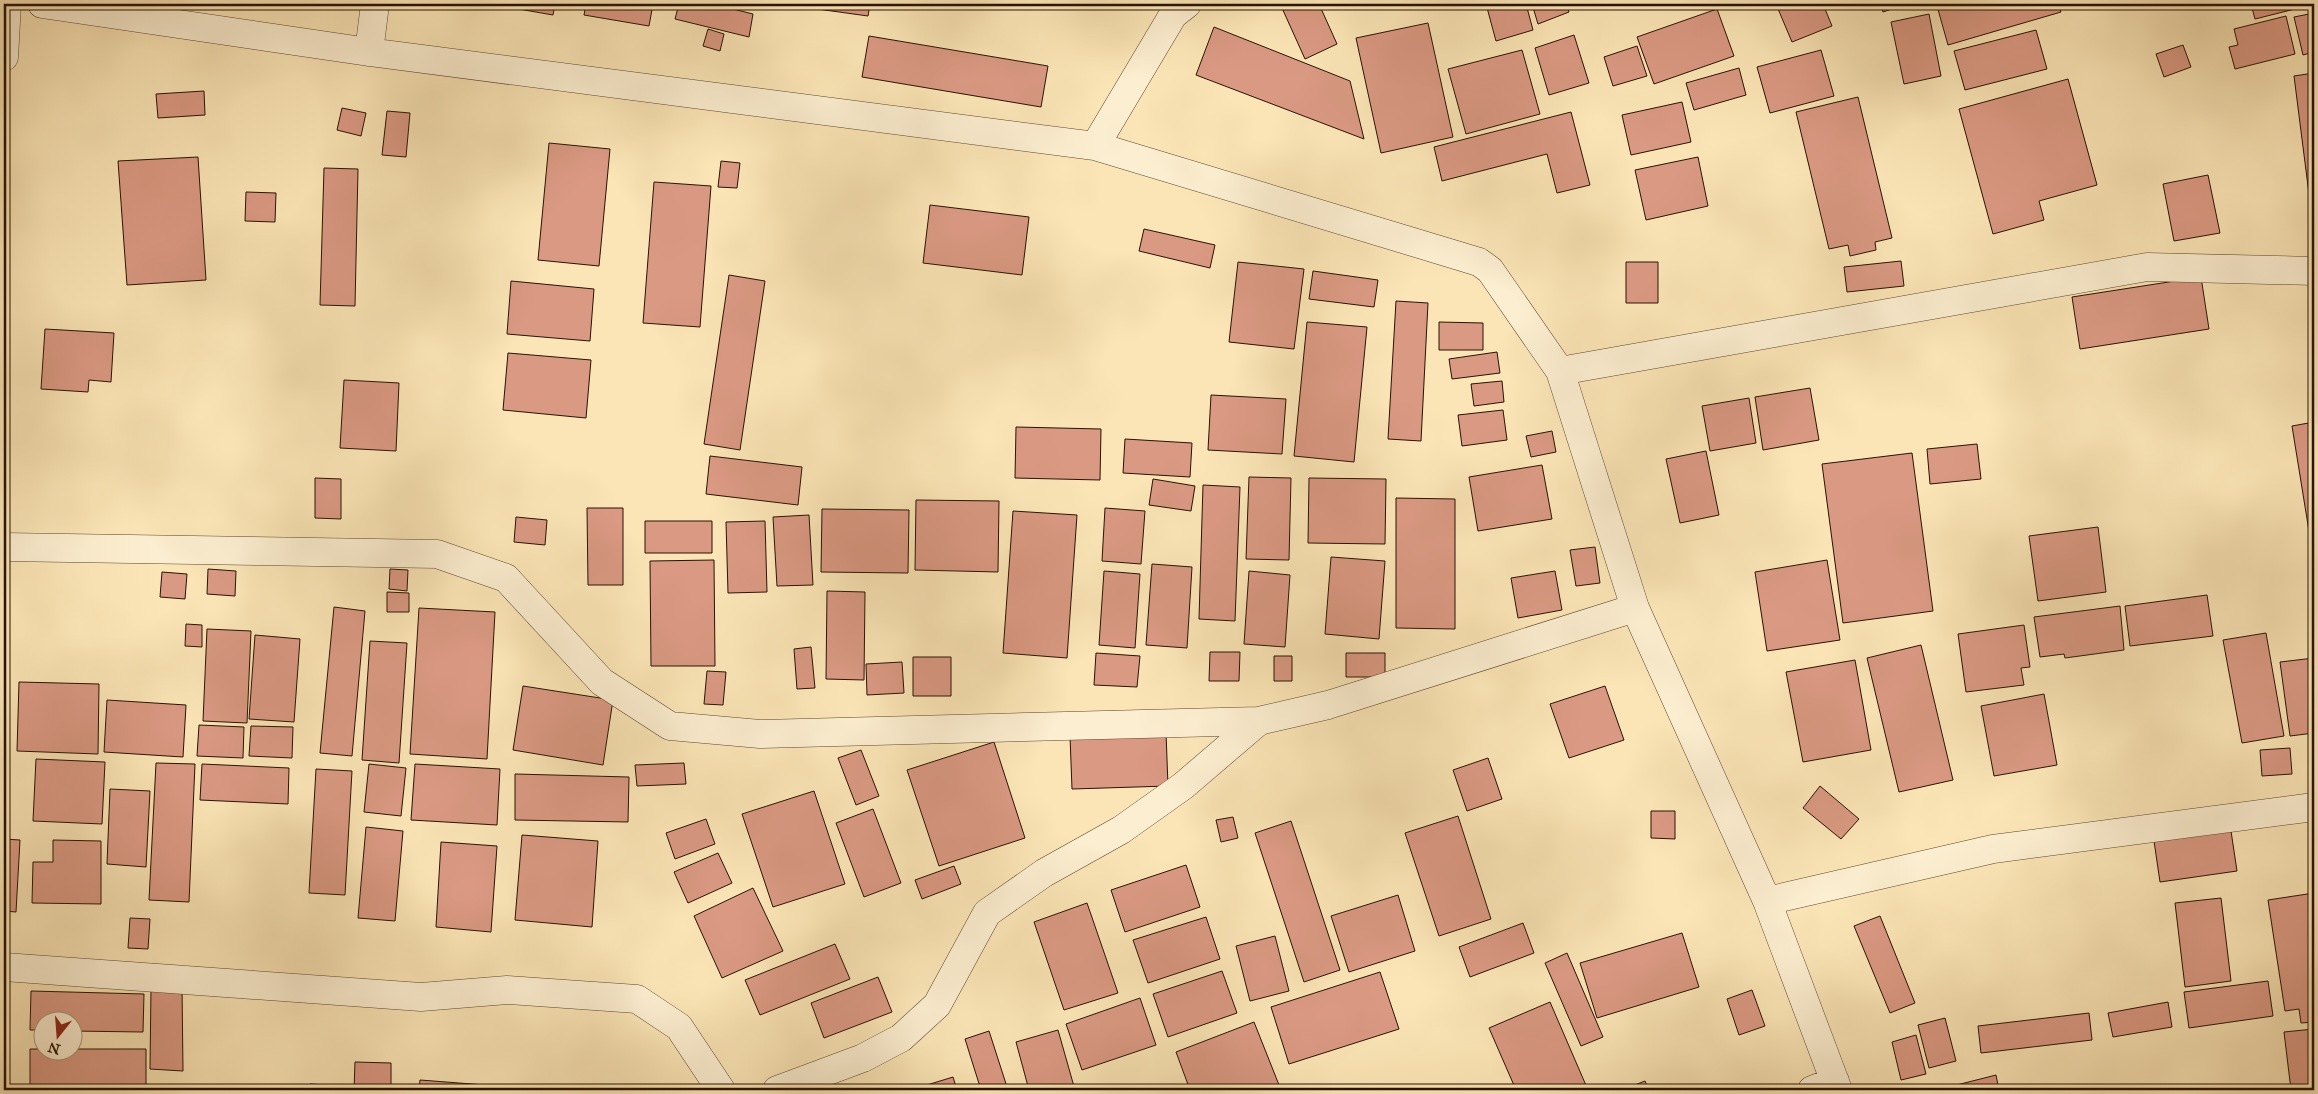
<svg xmlns="http://www.w3.org/2000/svg" width="2318" height="1094" font-family="'IM FELL Great Primer',serif">
	<rect width="100%" height="100%" fill="#fbe5b6"/>
	<filter id="stains"><feTurbulence type="fractalNoise" baseFrequency=".004" numOctaves="4"/><feColorMatrix values="0 0 0 0 .2 0 0 0 0 .09 0 0 0 0 .02 0 0 0 .5 -.17"/></filter>
	<radialGradient id="worn" r=".72"><stop offset=".6" stop-color="#630" stop-opacity="0"/><stop offset="1" stop-color="#630" stop-opacity=".3"/></radialGradient>
	<path fill="#da9983" stroke="#281201" d="M513,4h42l-2,11 -40,-7z
		M586,4h67l-4,22 -65,-11z
		M679,4h34l40,10 -4,23 -74,-18z
		M804,4h66l-2,12 -65,-9z
		M1292,4h27l18,40 -32,15 -23,-51z
		M1486,4h40l7,26 -37,11z
		M1532,4h34l3,8 -31,12z
		M1776,4h47l9,22 -40,16z
		M1880,4h27l-24,8z
		M1945,4h113l3,8 -113,33 -11,-39z
		M2251,4h43l1,5 -40,10z
		M1717,9l17,47 -80,28 -17,-47z
		M2314,13v39l-11,3 -9,-38z
		M1929,14l12,62 -37,8 -13,-62z
		M2286,16l9,38 -60,15 -6,-22 9,-2 -4,-16z
		M1428,23l25,114 -72,16 -25,-115z
		M1214,27l136,54 14,58 -168,-64z
		M708,29l16,5 -4,17 -17,-5z
		M2036,30l11,39 -82,21 -11,-39z
		M1574,35l15,48 -40,12 -14,-47z
		M869,36l179,30 -7,41 -179,-30z
		M2183,45l8,22 -27,10 -8,-23z
		M1637,46l10,30 -34,10 -9,-29z
		M1522,50l18,64 -74,20 -18,-65z
		M1821,50l13,46 -64,17 -13,-46z
		M1739,68l7,27 -52,15 -8,-27z
		M2314,73v128l-4,1 -16,-126z
		M2068,79l29,106 -58,16 5,19 -51,14 -34,-125z
		M204,91l1,24 -47,3 -2,-24z
		M1858,97l34,141 -17,4 1,8 -26,6 -2,-11 -19,4 -33,-137z
		M1682,102l9,40 -60,13 -9,-40z
		M342,108l24,5 -5,23 -24,-6z
		M387,111l23,2 -4,44 -24,-2z
		M1571,112l19,73 -33,8 -10,-39 -105,27 -8,-34z
		M549,143l61,6 -11,117 -61,-6z
		M198,157l8,123 -79,5 -9,-124z
		M1698,157l10,49 -62,14 -11,-50z
		M721,161l19,2 -3,25 -19,-1z
		M324,168l34,1 -3,137 -35,-1z
		M2208,175l12,58 -46,8 -11,-57z
		M654,182l57,4 -11,141 -57,-4z
		M246,192l30,1 -1,29 -30,-1z
		M930,205l99,12 -7,58 -99,-12z
		M1144,229l71,16 -5,23 -71,-17z
		M1901,261l3,25 -57,6 -3,-25z
		M1238,262l66,7 -10,80 -65,-7z
		M1626,262h32v41h-32z
		M1313,271l65,9 -4,27 -65,-8z
		M729,275l36,6 -25,169 -36,-6z
		M2201,277l8,52 -129,20 -8,-52z
		M511,281l83,8 -4,52 -83,-7z
		M1396,301l32,2 -7,138 -33,-2z
		M1307,322l60,5 -13,135 -60,-6z
		M1439,322l44,1v27h-44z
		M45,329l69,4 -3,49 -22,-2 -1,12 -47,-3z
		M1497,352l3,21 -48,6 -3,-20z
		M508,353l83,7 -5,58 -83,-8z
		M344,380l55,3 -3,68 -56,-3z
		M1502,381l2,21 -30,4 -3,-22z
		M1810,388l9,52 -56,10 -8,-53z
		M1211,395l75,4 -4,55 -74,-4z
		M1749,398l7,45 -46,8 -8,-45z
		M1503,410l4,30 -45,6 -4,-31z
		M2314,422v134h-1l-21,-130z
		M1016,427l85,2 -1,51 -85,-2z
		M1552,431l4,21 -25,5 -5,-21z
		M1125,439l67,4 -2,34 -67,-4z
		M1977,444l4,35 -51,5 -3,-35z
		M1706,451l13,64 -39,8 -14,-64z
		M1912,453l21,158 -90,12 -21,-159z
		M710,456l92,11 -4,38 -92,-11z
		M1542,465l10,54 -74,12 -9,-54z
		M1249,477l42,1 -2,82 -43,-1z
		M315,478l26,1v40l-26,-1z
		M1309,478l77,1 -1,65 -77,-1z
		M1153,479l42,7 -4,25 -42,-6z
		M1203,485l37,2 -5,134 -36,-2z
		M1396,498l59,1v130l-59,-1z
		M916,500l83,1 -1,71 -83,-2z
		M587,508h36v77h-35z
		M1105,508l40,3 -4,53 -39,-3z
		M822,509l87,1 -1,63 -87,-1z
		M1013,511l64,4 -10,143 -64,-5z
		M809,515l4,70 -36,1 -4,-69z
		M516,517l31,3 -2,25 -31,-3z
		M645,521h67v32h-67z
		M765,521l2,71 -39,1 -2,-71z
		M2098,527l8,65 -68,9 -9,-65z
		M1595,547l5,36 -24,3 -6,-36z
		M1331,557l54,4 -6,78 -54,-5z
		M714,560l1,106h-64l-1,-105z
		M1827,560l13,80 -73,11 -12,-79z
		M1152,564l40,3 -5,81 -41,-3z
		M208,569l28,2 -1,25 -28,-2z
		M390,569l18,1 -1,21 -18,-2z
		M1104,571l36,3 -5,74 -36,-3z
		M1249,571l41,4 -5,72 -41,-3z
		M1555,571l7,39 -44,8 -7,-40z
		M162,572l25,2 -2,25 -25,-2z
		M827,591l38,1 -1,88 -38,-1z
		M387,592l22,1v19h-22z
		M2207,595l6,41 -83,10 -5,-40z
		M2120,606l4,44 -59,8 -1,-4 -24,3 -6,-40z
		M334,607l31,4 -13,145 -32,-3z
		M419,608l76,4 -8,147 -77,-5z
		M186,624l16,1v22l-17,-1z
		M2024,625l6,42 -9,1 3,17 -58,7 -8,-58z
		M207,629l44,2 -4,92 -44,-2z
		M2266,633l18,103 -42,7 -19,-103z
		M255,635l45,4 -6,83 -45,-3z
		M370,641l37,2 -8,120 -37,-3z
		M1921,645l32,135 -54,12 -32,-134z
		M811,647l4,41 -18,1 -3,-40z
		M1210,652h30l-1,29h-30z
		M1096,653l44,3 -3,31 -43,-2z
		M1346,653h39v24h-39z
		M1274,656h18v25h-18z
		M913,657h38v39h-38z
		M2314,658v75l-24,3 -10,-74z
		M1855,660l16,90 -68,12 -17,-90z
		M902,662l2,31 -37,2 -1,-31z
		M707,671l19,1 -3,33 -19,-1z
		M19,682l80,2 -1,70 -81,-3z
		M523,686l90,14 -10,65 -90,-15z
		M1605,686l19,54 -55,18 -19,-54z
		M2044,694l13,71 -63,11 -13,-70z
		M107,700l79,5 -3,52 -79,-5z
		M199,725l45,2 -1,31 -46,-2z
		M251,726l42,1 -1,31 -43,-2z
		M1166,732l2,54 -96,3 -2,-53z
		M994,742l31,96 -86,28 -32,-96z
		M2290,748l2,26 -30,2 -2,-26z
		M861,750l18,46 -23,9 -18,-47z
		M1488,758l14,41 -35,12 -14,-41z
		M36,759l69,3 -3,62 -69,-3z
		M156,763l39,1 -6,138 -40,-2z
		M684,763l2,21 -49,2 -2,-21z
		M202,764l87,4 -1,36 -88,-4z
		M369,764l37,4 -5,48 -37,-4z
		M415,764l85,5 -3,56 -86,-5z
		M316,769l36,2 -7,124 -36,-2z
		M515,774l114,3 -1,45 -113,-2z
		M1820,786l39,33 -18,20 -38,-31z
		M110,789l40,2 -4,76 -39,-3z
		M814,791l31,93 -72,23 -31,-93z
		M873,809l28,74 -37,14 -28,-74z
		M1651,811h24v28l-24,-1z
		M1458,816l33,103 -52,17 -34,-103z
		M1233,817l5,21 -17,4 -5,-22z
		M706,819l9,25 -40,15 -9,-26z
		M1291,821l49,149 -36,12 -49,-149z
		M366,827l37,4 -8,90 -37,-3z
		M2231,831l6,40 -77,11 -6,-41z
		M522,835l76,6 -6,86 -77,-7z
		M4,839l16,1 -4,72 -12,-1z
		M53,840l48,1v63l-69,-1 1,-41h20z
		M441,842l56,4 -6,86 -55,-5z
		M718,853l14,30 -44,20 -14,-31z
		M1186,865l14,42 -75,25 -14,-42z
		M954,866l7,18 -39,15 -7,-19z
		M753,888l30,63 -61,27 -28,-62z
		M2314,893v129l-13,1 -2,-14 -14,2 -17,-111z
		M1398,895l17,56 -66,21 -18,-56z
		M2221,898l10,83 -46,6 -10,-84z
		M1087,903l31,90 -54,17 -30,-88z
		M1880,916l35,87 -25,10 -36,-87z
		M1206,917l14,42 -72,24 -15,-43z
		M130,918l20,1 -2,30 -20,-1z
		M1523,923l11,30 -64,24 -11,-30z
		M1682,933l17,54 -102,31 -17,-55z
		M1275,936l14,55 -39,10 -14,-55z
		M835,944l15,35 -90,36 -15,-35z
		M1567,953l36,84 -22,9 -36,-83z
		M1222,971l15,42 -69,24 -15,-43z
		M1380,972l19,57 -110,35 -18,-57z
		M878,977l14,35 -68,26 -13,-35z
		M2268,981l5,35 -84,12 -5,-36z
		M182,986l1,85 -33,-2 1,-82z
		M1752,990l13,36 -26,9 -12,-36z
		M31,991l113,3 -1,38 -71,-1v-9h-30v8h-12z
		M1140,998l16,47 -74,25 -16,-46z
		M1550,1002l38,88h-72l-27,-62z
		M2168,1002l4,25 -59,10 -5,-24z
		M2089,1013l3,27 -111,13 -3,-27z
		M1945,1018l11,43 -27,7 -11,-43z
		M1254,1022l27,68h-91l-14,-38z
		M2314,1029v61h-23l-7,-58z
		M1058,1030l17,60h-46l-13,-48z
		M989,1031l19,59h-27l-16,-51z
		M1916,1035l10,39 -25,6 -9,-38z
		M30,1049h12v3h30v-3h74v39l-116,-1z
		M355,1062l36,1v27h-37z
		M1996,1075l3,15h-58v-1z
		M953,1077l4,13h-29l-1,-5z
		M420,1080l65,5v5h-66z
		M1645,1081l4,9h-27z
		M310,1084l34,2v4h-34z"/>
	<g fill="none" stroke-linecap="round" stroke-linejoin="round">
		<defs>
			<path id="street" d="M42,4l327,48 726,94 384,116 11,8 70,101 75,237 132,293 71,189
				M369,52l6,-48
				M4,57l3,-53
				M1095,146l78,-131 14,-11
				M1560,371l587,-104 167,4
				M4,547l433,7 69,24 96,104 68,44 90,8 499,-13 69,-16 307,-97
				M1767,901l226,-52 321,-42
				M4,967l417,30 86,-7 130,9 42,28 42,63
				M777,1090l86,-32 38,-20 36,-33 50,-92 57,-40 77,-43 62,-44 76,-65
				M1812,1090l23,-9"/>
		</defs>
		<use href="#street" stroke="#5d472e" stroke-width="29"/>
		<use href="#street" stroke="#fceed0" stroke-width="28"/>
	</g>
	<rect width="2318" height="1094" fill="none" stroke="#fbe5b6" stroke-width="20"/>
	<rect x="5" y="5" width="2308" height="1084" fill="none" stroke="#281201" stroke-width="2.5"/>
	<rect x="10" y="10" width="2298" height="1074" fill="none" stroke="#281201"/>
	<g transform="translate(58 1036) rotate(197)"><circle r="24" fill="#fceed0" stroke="#a7967d"/>
	<path d="M0-4L9 19L0 12L-9 19Z" fill="#8f2418"/>
	<text y="-8" font-size="14" font-weight="bold" text-anchor="middle" fill="#281201">N</text>
	</g>
	<rect width="100%" height="100%" filter="url(#stains)"/>
	<rect width="100%" height="100%" fill="url(#worn)"/>
</svg>
